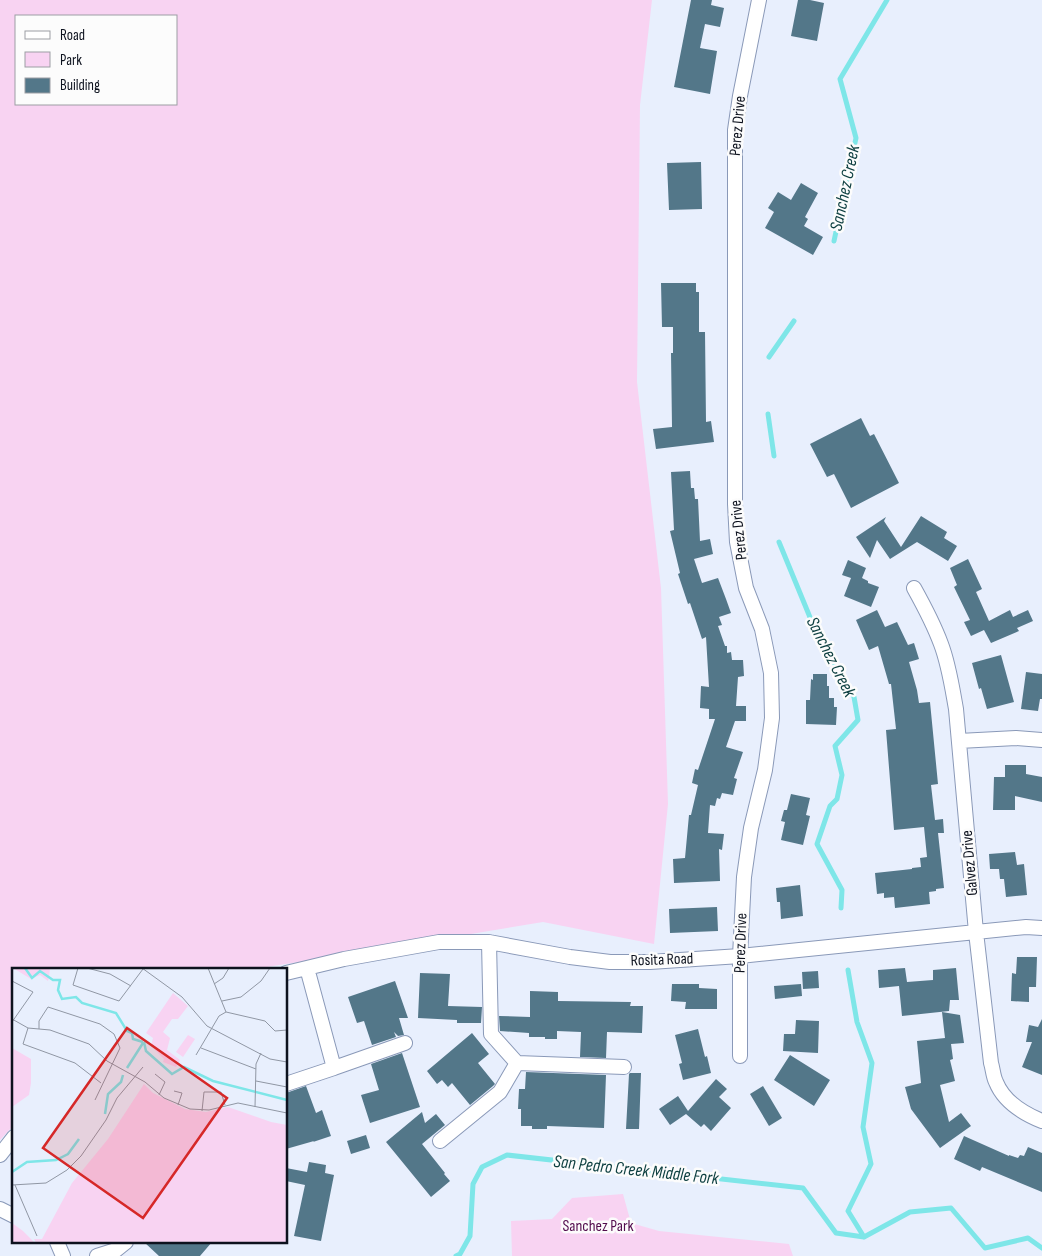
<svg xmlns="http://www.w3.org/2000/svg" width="1042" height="1256" font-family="'Sofia Sans Condensed',sans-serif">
	<rect width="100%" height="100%" fill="#e8effd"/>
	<path fill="#f8d3f2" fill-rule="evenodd" d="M0,0h652l-12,105 -3,277 24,206 7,216 -14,140 -111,-22 -156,26 -139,22h-234v155l-14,15zM16,16h160v88h-160z
		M623,1194l8,29 28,8 130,13 4,12h-281l-1,-35 41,-2 20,-21z"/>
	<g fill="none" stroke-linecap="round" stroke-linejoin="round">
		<path stroke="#7ee6e8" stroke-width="5" d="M834,241l22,-103 -16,-59 47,-79
			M769,357l25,-36
			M768,414l6,42
			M779,542l35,85 40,70 4,23 -23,26 7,29 -5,24 -7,7 -13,38 25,46 -1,18
			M848,970l9,52 15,41 -9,64 8,37 -23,47 16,26
			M864,1237l46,-25 41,-4 34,40 43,-10 14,10
			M456,1256l4,-2 10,-18 3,-52 9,-17 25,-12 296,33 33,45 28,4"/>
	</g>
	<path fill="#537789" d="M691,0h21l-1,5 13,3 -4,19 -15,-3 -5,24 17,3 -7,43 -36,-7z
		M798,0h12l14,3 -7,38 -26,-5z
		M701,162l1,47 -33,1 -2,-47z
		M801,183l17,10 -13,24 3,2 -4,7 19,11 -10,18 -48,-27 9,-16 -6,-4 10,-16 13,8z
		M661,283h35v9h3v40h6l1,90 5,-1 3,21 -58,7 -3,-20 19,-2 -1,-74h2v-26h-11z
		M861,418l9,18 4,-2 25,49 -48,25 -17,-34 -7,3 -17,-33z
		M690,471l1,17h3l1,11h3l2,42 10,-2 3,15 -19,5 8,24 16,-5 8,21 5,14 -12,4 3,8 -4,1 7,20h2v7l4,-1 1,8h11l1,16 -6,1 -2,29h10v15h-11l-9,26 17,5 -9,26 3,1 -4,16 -11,-2 -2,6 -3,-1 -2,8 -5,-1 -2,28 16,1 -2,16 -3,-1 1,32 -46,2 -1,-24 12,-1 4,-43h2l7,-30 -6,-2 3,-14 3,1 17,-51h-6v-10l-9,-1 1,-22 8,1 -3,-50 -4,2 -12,-36 -2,1 -10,-30 2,-1 -10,-42 4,-1 -3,-58z
		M921,516l26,16 -3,6 13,8 -9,15 -31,-19 -27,17 -13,-19 -7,18 -14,-21 30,-20 -2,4 17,26z
		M968,559l14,30 -6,3 13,29 21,-11 3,7 15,-7 5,11 -16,7 2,3 -28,12 -7,-13 -13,6 -7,-14 6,-2 -16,-33 3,-2 -7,-17z
		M848,560l18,8 -4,10 6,3v2l11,4 -8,20 -27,-11 7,-18 -9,-3z
		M877,610l8,17 12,-5 11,23 6,-2 5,16 -10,3 8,28 2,13 11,-1 8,82 -7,1 4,35 8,-1 1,14h-6l6,55 -8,1v2l-7,1 1,12 -35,4 -1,-11 -10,1v-5l-7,1 -2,-21 37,-4v-1l9,-1 -1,-9 7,-1 -3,-30 -30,3 -8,-100 10,-1 -5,-45h-2l-11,-38 -9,4 -13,-30z
		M1001,655l13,47 -27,7 -6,-21 -2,1 -7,-26z
		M1026,672l16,2v25h-2l-2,12 -17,-2z
		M813,674h14v12h2v12h5v9h3l-1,18 -30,-1v-24h4l1,-21 2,1z
		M1005,765h21v9l16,3v25l-27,-6v14h-22l1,-33h11z
		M791,794l19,4 -4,17 4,1 -7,29 -22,-5 4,-18 -4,-1 3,-11h3z
		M1015,852l2,13 7,-1 3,31 -21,2 -2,-18h-4l-1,-10h-9l-1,-15z
		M800,885l3,31 -22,3 -1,-17h-3l-1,-14z
		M717,907l1,24 -48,2 -1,-24z
		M1017,957h20l-1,30h-7v15l-18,-1 1,-28 4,1z
		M905,968l2,14 26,-2v-10l23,-2 3,32h-9l-1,11 -47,5 -3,-30 -20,2 -1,-18z
		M818,971l1,17 -16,1 -1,-17z
		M420,973l30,1 -2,32 34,1 -1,16h-24v-3l-39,-2z
		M395,981l13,37h-9l5,17 -6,1 -4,-4 2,5 -24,8 -8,-24 -7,2 -9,-26z
		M672,984h27v4l18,1v20h-32l1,-7 -15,-1z
		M801,984l1,12 -27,3 -1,-13z
		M530,991l28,1v9l73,1 -1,4h13l-1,27 -35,-1 -1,26 -26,-1 1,-25 -24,-1v8h-12v-2h-16v-4l-29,-2 -1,-15 31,1z
		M942,1012l18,3 4,28 -13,1 2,15 -3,1 5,21 -15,4 9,37 12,-9 10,13 -31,22 -29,-39 -6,-22 16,-4 -4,-42 28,-3z
		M1042,1019v56l-20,-8 10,-25h-6l3,-17 9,2z
		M796,1020l23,1 -1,32 -35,-2 1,-17h11z
		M698,1029l7,28 2,-1 4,17 -28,7 -4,-16 3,-1 -7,-28z
		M472,1033l17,21 -11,9 17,21 -2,2 -23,19 -18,-22 -4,4 -6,-7 -5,4 -10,-13z
		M402,1053l18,54 -50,16 -9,-28 18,-5 -8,-26z
		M790,1055l40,25 -16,26 -40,-26z
		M526,1072l80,3 -2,53 -57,-2v3h-15v-3h-11v-17h-3l1,-20h6z
		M630,1073h11l-2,56h-13l3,-55z
		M716,1079l11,10 -8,8 12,11 -20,23 -7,-7 -3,3 -15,-13 -16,11 -11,-16 19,-13 10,15z
		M306,1086l10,27 6,-3 9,26 -18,6 1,-1 -28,8v-56z
		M763,1086l19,32 -13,8 -19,-32z
		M422,1112l3,11 11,-9 9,11 -23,19 23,29 -1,1 6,7 -19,16 -45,-55z
		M366,1135l4,13 -19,6 -4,-13z
		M964,1136l45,20v-1l9,3 2,-3 4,1 4,-9 14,6v39l-60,-25 -2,4 -26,-12z
		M309,1162l17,3 -1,8 9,2 -13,66 -27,-5 11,-51 -19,-4v-13l21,4z
		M144,1242h68l-12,14h-41z"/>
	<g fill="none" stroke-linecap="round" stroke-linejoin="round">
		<defs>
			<path id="minor" d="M914,588c10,18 20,37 27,56 8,21 11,43 15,65l20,223 15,131c2,6 2,13 5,19 8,20 26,31 46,39
				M959,741l57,-3 26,2
				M489,942l2,92 26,29 107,4
				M307,968l27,100 71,-25
				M286,973l58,-14 95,-17h50l81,15 40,5h40l90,-6 236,-24 50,-5 16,1
				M740,1056v-100l4,-79 7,-49 14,-58 7,-52 -1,-45 -9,-44 -16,-41 -9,-46 -2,-38v-374l5,-34 19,-96
				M286,1084l48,-16
				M440,1141l60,-49 17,-29
				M0,1155l14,-18
				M0,1209l14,7
				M57,1242l6,14
				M97,1256l19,-6 10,-8"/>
		</defs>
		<use href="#minor" stroke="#8a99b8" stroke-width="16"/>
		<use href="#minor" stroke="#fff" stroke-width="14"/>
	</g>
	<g text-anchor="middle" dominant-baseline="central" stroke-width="5" stroke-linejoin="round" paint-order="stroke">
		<g font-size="16" fill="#0d121e" stroke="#fcfcfc">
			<text transform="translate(738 126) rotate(-85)">Perez Drive</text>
			<text transform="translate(739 530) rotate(-96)">Perez Drive</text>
			<text transform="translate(970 863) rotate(-95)">Galvez Drive</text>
			<text transform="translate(741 943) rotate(-88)">Perez Drive</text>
			<text transform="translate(662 960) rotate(-2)">Rosita Road</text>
		</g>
		<g font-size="16" fill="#520c4d" stroke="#fcfcfc">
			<text x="598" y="1226">Sanchez Park</text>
		</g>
		<g font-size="18" font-style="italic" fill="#0d3f40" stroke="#fcfcfc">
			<text transform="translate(845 188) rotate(-78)">Sanchez Creek</text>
			<text transform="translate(831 657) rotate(63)">Sanchez Creek</text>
			<text transform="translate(636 1170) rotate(6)">San Pedro Creek Middle Fork</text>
		</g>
	</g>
	<g transform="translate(12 968)">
		<rect width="275" height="275" fill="#e8effd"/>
		<path d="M1,0h37l-1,9 -1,4 -8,-6 -9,4zM161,25l15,13 -10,13h-6l-9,13 7,6 -3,12 13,10 -4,7 -13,-5 1,-3 -13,-13 2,-8 -7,-5zM176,67l7,4 -12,18 -7,-5zM0,80l19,11v24l-2,12 -17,12zM132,116l9,9 32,16 21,3 22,-5 43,15 16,3v118h-251l-2,-4h8l30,-56 36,-44zM0,255l11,8 12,12h-23z" fill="#f8d3f2"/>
		<path fill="none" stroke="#7ee6e8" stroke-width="2.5" d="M13,0l7,10 8,-7 13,9h7l-2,10 4,9 14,-2 6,6 34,10 11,18 5,2 1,6 10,3M132,74l2,9 26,23 12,-7 29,14 74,19M115,100l16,-25M93,146l3,-20 13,-12 2,-7M0,204l15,-10 29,-2 12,-6 11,-15"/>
		<path fill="none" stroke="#9097a4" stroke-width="1" d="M66,0l-5,17 46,16 24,-32M75,0l23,6 21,12M130,0l40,29 25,29 63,33 17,3M196,0l18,44M0,13l21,11 -21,30M202,16l9,-6 6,-10M210,33l19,-4 20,-16 9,-13M0,51l16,9 22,2 39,14 18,17 38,21 19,16 26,11 19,1 29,-7 49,10M16,60l-5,16 52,19 26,20M27,61v-8l9,-14 52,17 14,10 6,14 -25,52M189,80l55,21M184,87l23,-39 7,-4 39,9 10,10 12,-1M143,106l10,8 -6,13M244,113l31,6M162,123l8,2 -4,12M243,139l1,-43 5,-11M190,143l2,-19h17l4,13M0,217l34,-2 21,-13 14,-14 25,-36 11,-22 26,-31M3,217l22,51"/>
		<path fill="#d62828" fill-opacity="0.15" stroke="#d62828" stroke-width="2.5" d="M115,60l100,70 -84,120 -100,-70z"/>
		<rect width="275" height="275" fill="none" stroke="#0d121e" stroke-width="2.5"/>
	</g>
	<rect x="15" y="15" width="162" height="90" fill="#fcfcfc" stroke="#9c9ea3"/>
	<rect x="25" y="31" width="25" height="8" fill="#ffffff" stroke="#9c9ea3"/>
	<text x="60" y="40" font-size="15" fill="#0d121e">Road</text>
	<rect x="25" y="52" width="25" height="15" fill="#f8d3f2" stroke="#9c9ea3"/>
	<text x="60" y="65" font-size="15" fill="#0d121e">Park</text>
	<rect x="25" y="78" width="25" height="15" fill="#537789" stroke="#9c9ea3"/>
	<text x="60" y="90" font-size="15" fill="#0d121e">Building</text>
</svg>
